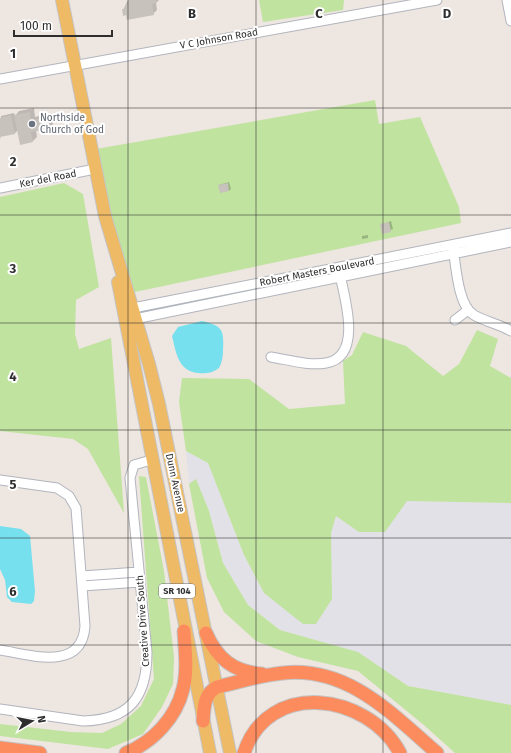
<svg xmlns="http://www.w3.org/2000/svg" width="511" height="753" font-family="'Fira Sans',sans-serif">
	<rect width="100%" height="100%" fill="#eee6e1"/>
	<path fill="#e2e1e7" d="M186,451l22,12 36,92 20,38 68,6 -1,-66 5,-18 23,17 48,-31 104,2v202l-103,-19 -50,-34 -78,-22 -32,-25 -25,-42 -14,-52 -13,-31 -7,4z"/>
	<path fill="#c0e39f" d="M259,0h85l-1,10 -80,12z
		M375,100l4,24 41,-7 39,90 2,16 -326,69 -3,-2 -13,-44 -23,-97z
		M64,183l19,11 16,93 -23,13 -1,34 4,15 32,-11 13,175 -36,-64 -15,-10 -73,-8v-234z
		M477,330l21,9 -8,27 21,12v125l-104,-2 -22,31h-26l-23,-16 -5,17 1,66 -16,25h-13l-39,-31 -20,-38 -36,-92 -22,-12 -7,-49 3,-24 67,1 40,30 56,-5 -2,-43 9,-6 11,-23 43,14 37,30 16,-12z
		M139,476l7,1 18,94 10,86 -1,27 -11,23 -19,27 -35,15 -108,-13v-12l71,8 31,1 19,-9 20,-18 13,-27z
		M196,479l13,32 14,52 25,42 32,25 78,22 50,34 103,19v48h-56l-30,-27 -67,-55 -60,-14 -42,-16 -32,-29 -17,-34 -18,-94z"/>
	<path fill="#76e0ee" d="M202,321c21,5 22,9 21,29 0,7 -1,12 -4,18 -7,5 -13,6 -21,5 -20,-2 -22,-21 -26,-37l6,-9z
		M0,526l21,3 9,7 5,55 -1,10 -3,3 -19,-2 -5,-5 -2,-17 -5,-11z"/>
	<path fill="#0003" d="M128,0h31l-3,3 1,7 -4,4 -30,-4z
		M34,108l1,9 17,-4 1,11 -4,4 -13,2 1,7 -4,4 -15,-11 -3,3 -14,3 -1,3 1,-23 13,-3 1,3 4,-5z
		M229,182l2,7 -2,2 -10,-6z
		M391,221l2,8 -10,4 -2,-8z
		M368,235v3l-6,1v-3z"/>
	<path fill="#c7c2bc" d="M128,0h28l1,3 -5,1 2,11 -27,5 -1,-5 -3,1 -1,-7h3v-4l3,-1z
		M30,112l1,8 17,-3 2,12 -19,3 2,10 -13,3 -6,-30z
		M11,115l4,19 -15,3v-19z
		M228,183l1,8 -9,2 -2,-8z
		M389,222l2,10 -9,2 -2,-10z"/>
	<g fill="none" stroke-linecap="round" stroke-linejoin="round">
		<defs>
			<path id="minor" d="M507,0l4,21
				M0,79l437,-79
				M0,188l95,-19
				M453,248c3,18 5,58 21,67 12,7 25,9 37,16
				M128,309l383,-76
				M130,320l381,-78
				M455,320l13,-10
				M271,357c18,3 38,9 55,6 38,-6 18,-68 13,-92
				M0,480l57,8 12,8 7,12 9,118c-3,46 -54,29 -85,24
				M82,576l57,-4
				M82,586l58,-4
				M0,709l83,12c47,-1 64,-24 64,-69l-17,-174 4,-13 17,-5"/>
			<path id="major" d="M62,0l43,216 44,148 10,40 71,349
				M118,282l92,471"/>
			<path id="highway" d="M206,633c11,26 28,39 56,41
				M203,721c1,-14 1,-27 14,-34 22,-5 44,-12 66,-14 65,-7 109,41 154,80
				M0,748l40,5
				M126,753c27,-11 50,-35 57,-64 5,-18 2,-40 1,-58
				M244,753c24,-74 124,-60 156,0"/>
		</defs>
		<use href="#minor" stroke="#b1b5bd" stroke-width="11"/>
		<use href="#major" stroke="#c4c4c4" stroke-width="14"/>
		<use href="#highway" stroke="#c4c4c4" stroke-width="15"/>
		<use href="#minor" stroke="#fff" stroke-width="9"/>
		<use href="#major" stroke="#efba65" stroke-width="12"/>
		<use href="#highway" stroke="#fc8b5e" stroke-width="13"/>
	</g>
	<path fill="none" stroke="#2e2e2e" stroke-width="1" stroke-opacity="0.55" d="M128,0v753M256,0v753M383,0v753M0,108h511M0,215h511M0,323h511M0,430h511M0,538h511M0,645h511"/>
	<circle fill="#6b7280" stroke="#fff" stroke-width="1.5" cx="32" cy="124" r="4"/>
	<g text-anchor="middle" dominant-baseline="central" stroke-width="4" stroke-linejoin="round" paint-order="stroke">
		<rect fill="#fff" stroke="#6d6d6d" stroke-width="1" x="159" y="584" width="36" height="14" rx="3"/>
		<g font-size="9" font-weight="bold" fill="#2e2e2e">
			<text x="177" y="591">SR 104</text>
		</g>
		<g font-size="10" fill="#2e2e2e" stroke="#fff">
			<text transform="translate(219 39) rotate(-10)">V C Johnson Road</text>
			<text transform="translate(48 179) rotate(-11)">Ker del Road</text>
			<text transform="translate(317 272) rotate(-11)">Robert Masters Boulevard</text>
			<text transform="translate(175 483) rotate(78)">Dunn Avenue</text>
			<text transform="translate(143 621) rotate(-94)">Creative Drive South</text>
		</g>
		<g font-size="10" fill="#5b616d" stroke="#fff" text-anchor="start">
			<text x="40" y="118">Northside<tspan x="40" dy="12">Church of God</tspan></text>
		</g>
	</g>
	<g font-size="13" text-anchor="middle" font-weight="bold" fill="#2e2e2e" stroke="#fff" stroke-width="4" stroke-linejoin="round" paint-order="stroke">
		<text x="192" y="18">B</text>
		<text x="319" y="18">C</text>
		<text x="447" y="18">D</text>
		<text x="13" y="58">1</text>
		<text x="13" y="166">2</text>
		<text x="13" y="273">3</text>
		<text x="13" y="381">4</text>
		<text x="13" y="489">5</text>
		<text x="13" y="596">6</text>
	</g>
	<g transform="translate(32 721) rotate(80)" stroke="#ffffff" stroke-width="3" paint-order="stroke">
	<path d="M0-3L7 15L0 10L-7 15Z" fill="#2e2e2e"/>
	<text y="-6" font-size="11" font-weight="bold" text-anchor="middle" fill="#2e2e2e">N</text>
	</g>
	<path d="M14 30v6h98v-6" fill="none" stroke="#2e2e2e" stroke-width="2"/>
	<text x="20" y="30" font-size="12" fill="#2e2e2e" stroke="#ffffff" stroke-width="3" paint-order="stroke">100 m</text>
</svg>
